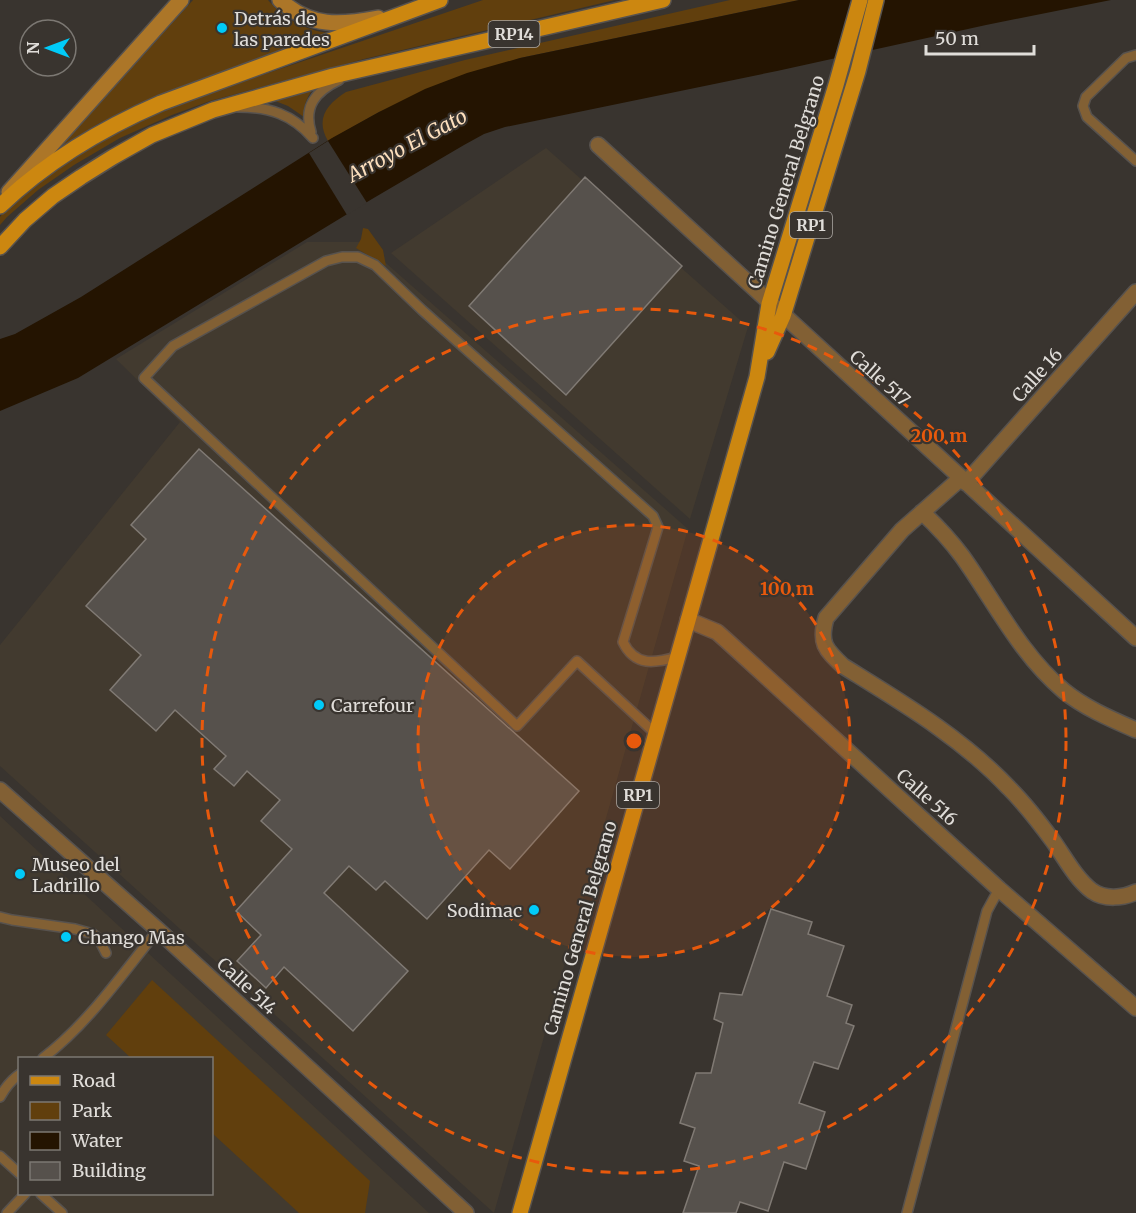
<svg xmlns="http://www.w3.org/2000/svg" width="1136" height="1213" font-family="Merriweather,serif">
	<rect width="100%" height="100%" fill="#39342f"/>
	<path fill="#423a2f" fill-rule="evenodd" d="M546,148l202,179 -58,192 -299,-266z
		M307,242h55l326,287 -194,684 -494,-447v-121l180,-223 -64,-63z
		M0,816l429,397h-429zM20,1058h192v136h-192z"/>
	<path fill="#613f0d" d="M193,0h75c15,18 37,30 60,33l-167,62 -63,29 -34,21 -1,-1z
		M483,0h132l-251,59 -154,42 -38,14 -52,23 -46,27 -36,25 -31,27 -7,8v-8l2,-3 50,-42 65,-40 27,-13 62,-25z
		M730,0h69l-279,58 -141,54 -51,29c-13,-22 -1,-37 18,-49l119,-32z
		M315,86c-7,10 -12,18 -11,31l-16,-11 -18,-7z
		M363,228l5,1 15,21 3,16 -30,-18 5,-9z
		M152,980l218,201 -5,32h-66l-87,-80v-75h-81l-25,-23z"/>
	<path fill="#241401" d="M799,0h312l-125,25 -209,46 -272,56 -21,7 -20,11 -92,54 -294,179 -78,33v-72l15,-5 66,-37 251,-159 47,-26 46,-23 42,-16 53,-15z"/>
	<path fill="#39342f" d="M328,141l39,62 -20,12 -38,-62z"/>
	<path fill="#56514c" stroke="#807a74" stroke-width="1.5" d="M585,177l97,89 -116,129 -97,-89z
		M199,449l380,342 -69,78 -21,-19 -62,69 -42,-38 -9,9 -27,-24 -25,27 84,78 -55,60 -69,-64 -18,21 -29,-27 24,-26 -25,-24 56,-62 -31,-28 19,-21 -33,-29 -13,15 -20,-17 12,-13 -51,-46 -19,21 -46,-41 31,-35 -55,-49 60,-67 -15,-14z
		M771,909l41,13 -4,12 36,12 -17,50 25,9 -6,18 8,3 -16,43 -24,-7 -15,41 26,9 -19,57 -22,-7 -16,49 -28,-9 -4,11h-53l16,-47 -15,-5 11,-33 -15,-5 16,-50h15l12,-50 -9,-4 6,-26 22,2z"/>
	<g fill="none" stroke-linecap="round" stroke-linejoin="round">
		<defs>
			<path id="service" d="M1136,55l-10,3 -40,39 -3,9 4,11 49,44
				M238,107c31,0 54,7 75,31
				M311,132c-8,-26 5,-41 28,-52
				M655,733l-78,-72 -60,65 -373,-348 29,-32 153,-85 16,-4h16l17,8 47,45 231,206 5,11 -35,115c12,25 32,21 54,15
				M0,917l12,3 63,9 18,5 6,5 7,14
				M43,1058c45,-34 79,-84 115,-128
				M0,1097c5,-9 11,-17 20,-23
				M0,1156l20,18
				M41,1194l21,19
				M7,1213l18,-19
				M907,1213l80,-302 12,-22"/>
			<path id="minor" d="M598,145l538,493
				M961,478l-59,52 -76,88c-7,25 -1,31 17,48 58,36 118,71 166,122 16,16 30,34 44,53 12,17 23,38 39,50 13,9 31,7 44,1
				M966,483l170,-191
				M922,512c15,14 28,28 40,44 33,46 58,98 102,135 21,17 47,28 72,39
				M688,620l29,12 9,8 273,249 137,119
				M0,790l158,140 308,283"/>
			<path id="secondary" d="M280,0c30,28 61,25 98,18
				M9,192l172,-192"/>
			<path id="primary" d="M0,206c47,-45 101,-77 161,-103l279,-103
				M0,247l25,-27 28,-24 28,-19 32,-20 39,-22 61,-25 120,-34 330,-76
				M767,352l16,-36 75,-245 18,-71
				M520,1213l237,-836 12,-73 67,-219 24,-85"/>
		</defs>
		<use href="#service" stroke="#57524e" stroke-width="12"/>
		<use href="#minor" stroke="#57524e" stroke-width="18"/>
		<use href="#secondary" stroke="#57524e" stroke-width="18"/>
		<use href="#primary" stroke="#57524e" stroke-width="18"/>
		<use href="#service" stroke="#826034" stroke-width="9"/>
		<use href="#minor" stroke="#826034" stroke-width="15"/>
		<use href="#secondary" stroke="#ac7628" stroke-width="15"/>
		<use href="#primary" stroke="#cc8710" stroke-width="15"/>
	</g>
	<circle cx="634" cy="741" r="216" fill="#e8590c" fill-opacity=".12"/>
	<g fill="none" stroke="#e8590c" stroke-width="3" stroke-dasharray="10 8">
		<circle cx="634" cy="741" r="216"/>
		<circle cx="634" cy="741" r="432"/>
	</g>
	<g fill="#00cbf9" stroke="#39342f" stroke-width="2">
		<circle cx="222" cy="28" r="6"/>
		<circle cx="319" cy="705" r="6"/>
		<circle cx="20" cy="874" r="6"/>
		<circle cx="534" cy="910" r="6"/>
		<circle cx="66" cy="937" r="6"/>
	</g>
	<g text-anchor="middle" dominant-baseline="central" stroke-width="4.5" stroke-linejoin="round" paint-order="stroke">
		<g fill="#39342f" stroke="#aeaaa6" stroke-width="1.5">
			<rect x="488.5" y="21" width="51" height="26" rx="4.5"/>
			<rect x="790" y="212" width="42" height="26" rx="4.5"/>
			<rect x="617" y="782" width="42" height="26" rx="4.5"/>
		</g>
		<g font-size="16" font-weight="bold" fill="#e0ddd9">
			<text x="514" y="34">RP14</text>
			<text x="811" y="225">RP1</text>
			<text x="638" y="795">RP1</text>
		</g>
		<g font-size="18" fill="#e0ddd9" stroke="#39342f" text-anchor="start">
			<text x="234" y="18">Detrás de<tspan x="234" dy="21">las paredes</tspan></text>
			<text x="331" y="705">Carrefour</text>
			<text x="32" y="864">Museo del<tspan x="32" dy="21">Ladrillo</tspan></text>
			<text x="522" y="910" text-anchor="end">Sodimac</text>
			<text x="78" y="937">Chango Mas</text>
		</g>
		<g font-size="18" fill="#e0ddd9" stroke="#39342f">
			<text transform="translate(786 182) rotate(-73)">Camino General Belgrano</text>
			<text transform="translate(1037 375) rotate(-48)">Calle 16</text>
			<text transform="translate(880 378) rotate(42)">Calle 517</text>
			<text transform="translate(927 797) rotate(42)">Calle 516</text>
			<text transform="translate(580 928) rotate(-74)">Camino General Belgrano</text>
			<text transform="translate(247 986) rotate(43)">Calle 514</text>
		</g>
		<g font-size="20" font-style="italic" fill="#fcdfbd" stroke="#39342f">
			<text transform="translate(407 145) rotate(-28)">Arroyo El Gato</text>
		</g>
	</g>
	<circle cx="634" cy="741" r="9" fill="#e8590c" stroke="#39342f" stroke-width="3"/>
	<g font-size="18" text-anchor="middle" font-weight="bold" fill="#e8590c" stroke="#39342f" stroke-width="4.5" stroke-linejoin="round" paint-order="stroke">
		<text x="939" y="442">200 m</text>
		<text x="787" y="595">100 m</text>
	</g>
	<rect x="18" y="1057" width="195" height="138" fill="#39342f" stroke="#7c7873" stroke-width="1.5"/>
	<rect x="30" y="1076" width="30" height="9" fill="#cc8710" stroke="#7c7873" stroke-width="1.5"/>
	<text x="72" y="1087" font-size="18" fill="#e0ddd9">Road</text>
	<rect x="30" y="1102" width="30" height="18" fill="#613f0d" stroke="#7c7873" stroke-width="1.5"/>
	<text x="72" y="1117" font-size="18" fill="#e0ddd9">Park</text>
	<rect x="30" y="1132" width="30" height="18" fill="#241401" stroke="#7c7873" stroke-width="1.5"/>
	<text x="72" y="1147" font-size="18" fill="#e0ddd9">Water</text>
	<rect x="30" y="1162" width="30" height="18" fill="#56514c" stroke="#7c7873" stroke-width="1.5"/>
	<text x="72" y="1177" font-size="18" fill="#e0ddd9">Building</text>
	<g transform="translate(48 48) rotate(270)"><circle r="28" fill="#39342f" stroke="#7c7873" stroke-width="1.5"/>
	<path d="M0-4.5L10 22L0 15L-10 22Z" fill="#00cbf9"/>
	<text y="-9" font-size="16" font-weight="bold" text-anchor="middle" fill="#e0ddd9">N</text>
	</g>
	<path d="M926 45v9h108v-9" fill="none" stroke="#e0ddd9" stroke-width="3"/>
	<text x="935" y="45" font-size="18" fill="#e0ddd9" stroke="#39342f" stroke-width="4.5" paint-order="stroke">50 m</text>
</svg>
